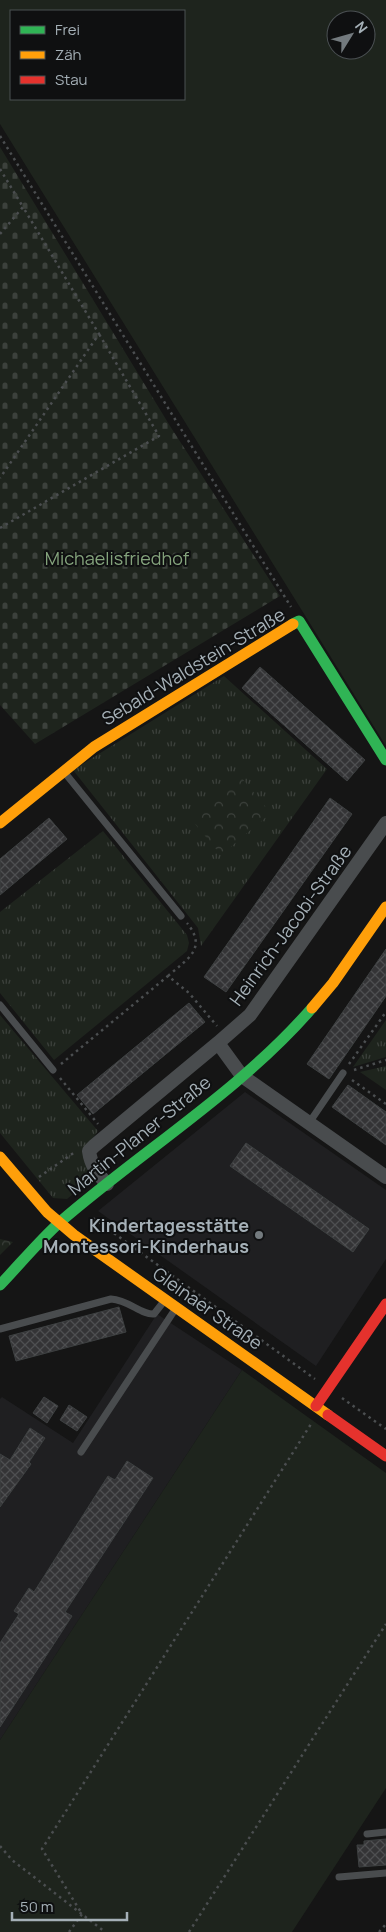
<svg xmlns="http://www.w3.org/2000/svg" width="386" height="1932" font-family="Manrope,sans-serif">
	<defs>
		<pattern id="grass-tufts" width="24" height="20" patternUnits="userSpaceOnUse" patternTransform="scale(1.25)"><rect width="24" height="20" fill="#1e241d"/><path d="M3 7l-1-3M5 7V3M7 7l1-3M15 17l-1-3M17 17v-4M19 17l1-3" fill="none" stroke="#3c413c"/></pattern>
		<pattern id="forest-crowns" width="20" height="18" patternUnits="userSpaceOnUse" patternTransform="scale(1.25)"><rect width="20" height="18" fill="#1e241d"/><path d="M2 6a3 3 0 1 1 6 0M12 15a3 3 0 1 1 6 0" fill="none" stroke="#3c413c"/></pattern>
		<pattern id="cemetery-stones" width="16" height="16" patternUnits="userSpaceOnUse" patternTransform="scale(1.25)"><rect width="16" height="16" fill="#1e241d"/><path d="M2 7V4a2 2 0 0 1 4 0v3zM10 15v-3a2 2 0 0 1 4 0v3z" fill="#3c413c"/></pattern>
		<pattern id="building-cross-hatch" width="8" height="8" patternUnits="userSpaceOnUse" patternTransform="scale(1.25)"><rect width="8" height="8" fill="#343436"/><path d="M0 0l8 8M0 8l8-8" fill="none" stroke="#4e4f51"/></pattern>
	</defs>
	<rect width="100%" height="100%" fill="#151515"/>
	<path fill="#1f1f21" d="M245,1092l141,98v69l-70,107 -218,-155z
		M157,1314l85,56 -242,370v-341l2,-2 71,46z"/>
	<path fill="url(#grass-tufts)" d="M224,676l103,93 -126,177 -3,-18 -125,-158z
		M103,831l84,104 2,8 -2,8 -133,109 -54,-67v-81z
		M0,1015l98,116 -14,19 9,27 -26,22 -14,-1 -53,-65z
		M386,1020v37l-33,10z
		M386,1066v24l-26,-18z"/>
	<path fill="url(#forest-crowns)" d="M240,776l31,37 -50,42 -31,-37z
		M0,1239l13,3 -13,13z"/>
	<path fill="url(#cemetery-stones)" d="M0,147l170,279 110,170 -245,148 -35,-39z"/>
	<path fill="#1e241d" fill-rule="evenodd" d="M0,0h386v746l-386,-622zM11,11h173v88h-173zM336,20h30v30h-30z
		M242,1370l144,103v315l-94,144h-292v-192z"/>
	<path fill="url(#building-cross-hatch)" stroke="#3d4041" d="M260,667l105,93 -18,21 -105,-93z
		M330,798l22,16 -126,178 -22,-15z
		M49,818l18,21 -67,56v-36z
		M386,949v47l-57,83 -22,-15z
		M189,1003l16,19 -112,92 -16,-19z
		M348,1085l38,27v33l-54,-38z
		M246,1143l123,86 -16,23 -123,-86z
		M119,1307l7,25 -110,29 -7,-25z
		M44,1397l14,9 -11,17 -14,-10z
		M69,1405l18,12 -10,14 -17,-11z
		M30,1428l15,10 -16,24 2,2 -31,43v-53l10,6z
		M127,1461l26,17 -88,134 7,4 -72,111v-84l19,-29 -5,-3 15,-23 5,4 74,-116 7,4z
		M386,1839v26l-27,2 -2,-22h7v-4z"/>
	<g fill="none" stroke-linecap="round" stroke-linejoin="round">
		<path stroke="#4b4e50" stroke-width="2.5" stroke-dasharray="2.5 4" stroke-linecap="butt" d="M0,136l291,471
			M0,169l23,38
			M0,234l23,-27 76,127 -99,144
			M0,528l159,-92 -60,-102
			M168,976c19,-17 40,-27 19,-53
			M61,1064l107,-88 21,17 28,33
			M349,1064l37,-52
			M354,1070l32,-10
			M60,1078l38,46
			M352,1080l34,24
			M39,1177l36,-25
			M93,1218l222,161
			M342,1398l44,31
			M0,1846l12,14 93,72
			M69,1932l13,-18 -40,-65 269,-425
			M189,1932l197,-308
			M379,1932l7,-8"/>
		<path stroke="#494c4e" stroke-width="7" d="M65,773l116,143
			M0,1005l53,65
			M309,1123l34,-50
			M0,1329l111,-30c18,1 30,16 43,15l11,-14
			M81,1452l95,-144
			M367,1834l19,-2
			M339,1877l47,-4"/>
		<path stroke="#494c4e" stroke-width="14" d="M386,823l-136,192 -32,28 24,33 144,101
			M107,1184c-9,-10 -16,-18 -18,-33l5,-5 124,-103"/>
		<path stroke="#30b455" stroke-width="11" d="M293,624l6,-3 87,139
			M0,1285c20,-21 39,-44 60,-63 83,-72 180,-131 252,-214"/>
		<path stroke="#ff9f0a" stroke-width="11" d="M0,823l94,-76 199,-123
			M312,1008l21,-25 53,-76
			M0,1157l47,55 27,23 254,180"/>
		<path stroke="#e5322d" stroke-width="11" d="M316,1406l70,-102
			M328,1415l58,41"/>
	</g>
	<circle fill="#737a7e" stroke="#0f1011" stroke-width="2" cx="259" cy="1235" r="5"/>
	<g text-anchor="middle" dominant-baseline="central" stroke-width="4" stroke-linejoin="round" paint-order="stroke">
		<g font-size="18" fill="#84a37c" stroke="#0f1011">
			<text x="117" y="558">Michaelisfriedhof</text>
		</g>
		<g font-size="18" fill="#a5b0b7" stroke="#0f1011">
			<text transform="translate(193 666) rotate(-31)">Sebald-Waldstein-Straße</text>
			<text transform="translate(290 925) rotate(-54)">Heinrich-Jacobi-Straße</text>
			<text transform="translate(139 1135) rotate(-39)">Martin-Planer-Straße</text>
			<text transform="translate(208 1308) rotate(35)">Gleinaer Straße</text>
		</g>
		<g font-size="18" font-weight="bold" fill="#a5b0b7" stroke="#0f1011" text-anchor="end">
			<text x="249" y="1225">Kindertagesstätte<tspan x="249" dy="21">Montessori-Kinderhaus</tspan></text>
		</g>
	</g>
	<rect x="10" y="10" width="175" height="90" fill="#0f1011" stroke="#4b5053"/>
	<rect x="20" y="26" width="25" height="8" fill="#30b455" stroke="#4b5053"/>
	<text x="55" y="35" font-size="15" fill="#a5b0b7">Frei</text>
	<rect x="20" y="51" width="25" height="8" fill="#ff9f0a" stroke="#4b5053"/>
	<text x="55" y="60" font-size="15" fill="#a5b0b7">Zäh</text>
	<rect x="20" y="76" width="25" height="8" fill="#e5322d" stroke="#4b5053"/>
	<text x="55" y="85" font-size="15" fill="#a5b0b7">Stau</text>
	<g transform="translate(351 35) rotate(53)"><circle r="24" fill="#0f1011" stroke="#4b5053"/>
	<path d="M0-4L9 19L0 12L-9 19Z" fill="#737a7e"/>
	<text y="-8" font-size="14" font-weight="bold" text-anchor="middle" fill="#a5b0b7">N</text>
	</g>
	<path d="M12 1912v8h115v-8" fill="none" stroke="#a5b0b7" stroke-width="2.5"/>
	<text x="20" y="1912" font-size="15" fill="#a5b0b7" stroke="#0f1011" stroke-width="4" paint-order="stroke">50 m</text>
</svg>
